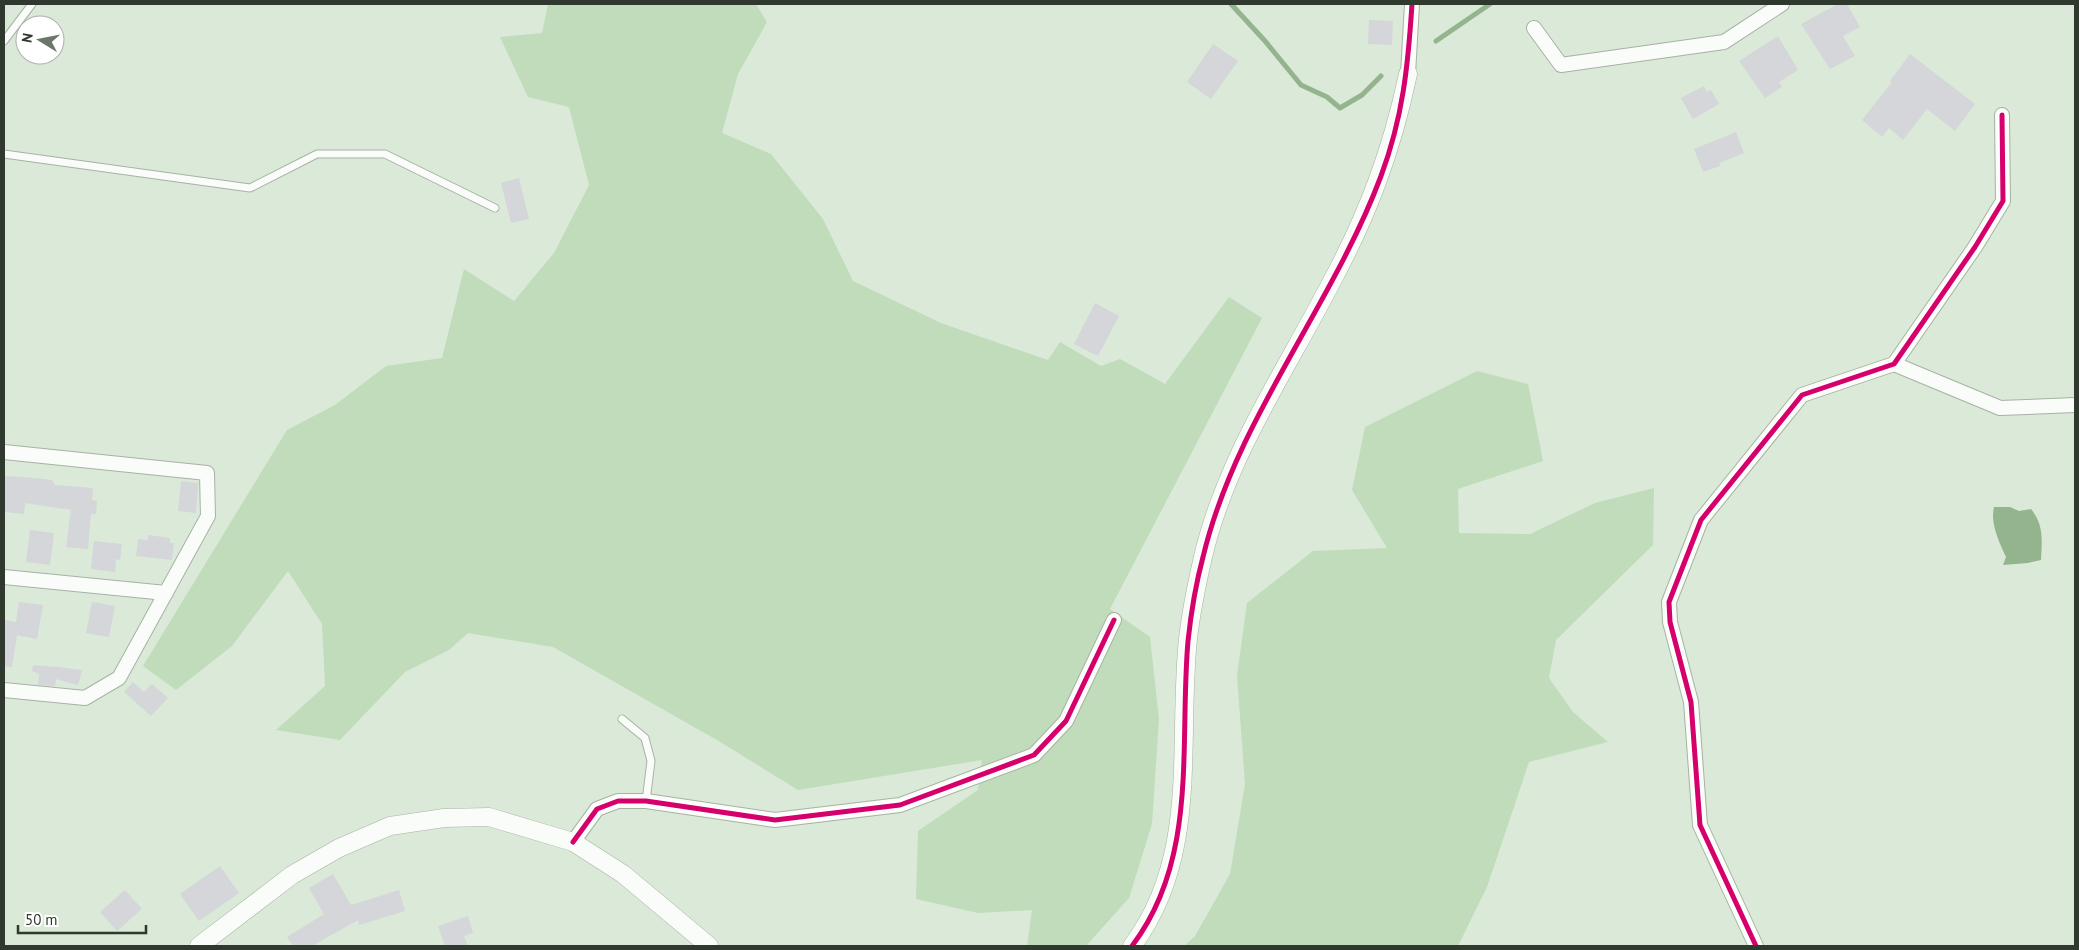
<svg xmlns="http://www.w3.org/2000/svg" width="2079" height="950" font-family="'PT Sans',sans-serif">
	<rect width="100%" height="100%" fill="#dbe9d8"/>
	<path fill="#c0dcbb" d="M548,4h208l11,18 -29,52 -16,59 49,21 52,65 30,62 88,42 107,37 12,-18 41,24 19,-7 45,25 64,-87 33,21 -152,291 40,28 9,82 -7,105 -23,74 -43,48h-59l5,-36 -54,3 -62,-14 2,-68 60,-41 4,-30 -184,30 -81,-50 -164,-93 -85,-14 -19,17 -44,22 -65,68 -64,-10 49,-44 -3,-62 -34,-53 -56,75 -56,44 -33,-24 144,-236 48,-25 51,-39 56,-8 22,-89 50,32 40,-48 35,-68 -20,-78 -41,-10 -28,-60 42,-4z
		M1477,371l51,13 15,77 -85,28 1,44 71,1 65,-31 59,-15 -1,57 -97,95 -7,38 24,34 35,30 -79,20 -42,125 -29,59h-274l11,-10 35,-62 15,-90 -8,-108 10,-73 66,-52 74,-3 -35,-58 13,-63z"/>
	<path fill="#94b48e" d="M1994,507h16l9,4 12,-2c13,16 11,31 10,51l-13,3 -25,2 3,-8c-7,-15 -16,-34 -12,-50z"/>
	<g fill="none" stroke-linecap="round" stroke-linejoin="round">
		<path stroke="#94b48e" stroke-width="5" d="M1231,4l34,37 36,44 26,12 13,11 22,-13 19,-19
			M1436,41l54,-37"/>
	</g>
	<path fill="#d4d6d9" d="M1838,4h9l13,23 -17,9 12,20 -25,13 -29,-45z
		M1369,20l24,1 -1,24 -24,-1z
		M1778,36l20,34 -19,12 3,5 -17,11 -26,-37z
		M1213,44l25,17 -27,38 -24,-17z
		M1910,54l65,50 -20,27 -28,-22 -24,31 -14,-12 -7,9 -20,-17 30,-38 -2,-1z
		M1704,86l3,6 4,-2 8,14 -26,15 -12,-21z
		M1736,132l8,21 -25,10 1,3 -17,6 -9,-23z
		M519,178l10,41 -18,4 -10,-40z
		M1095,303l24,13 -21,40 -24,-12z
		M4,476l32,2 16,2 3,5 38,3 -1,12 5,1 -1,13h-5l-3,35 -22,-2 5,-37 -46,-7 -1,11 -20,-2z
		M181,481l17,2 -2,30 -18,-2z
		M30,530l24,3 -4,32 -24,-3z
		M148,535l22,3v5h4l-2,17 -36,-4 2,-17 10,1z
		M94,541l28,3 -2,16 -4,-1 -1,13 -24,-3z
		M19,602l24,3 -6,34 -20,-4 -5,32 -8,-1 1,-46 11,2z
		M92,602l23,4 -6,31 -23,-4z
		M33,665l24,2 25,3 -4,15 -22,-6 -1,7 -17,-1 1,-11 -7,-3z
		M133,682l11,10 8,-8 16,14 -17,18 -27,-24z
		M220,866l19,27 -40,28 -19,-27z
		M333,874l18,31 48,-15 6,21 -46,14 -1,-5 -46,26h-19l-6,-9 37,-23 -15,-26z
		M125,890l17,19 -25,22 -17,-19z
		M468,916l5,17 -9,3 4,10h-23l-7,-20z"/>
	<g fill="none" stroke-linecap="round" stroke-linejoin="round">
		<defs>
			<path id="service" d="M4,41l28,-37
				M4,154l246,34 67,-34h68l110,54
				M622,719l23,19 6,23 -5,40"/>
			<path id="minor" d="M1534,28l27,37 163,-23 58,-38
				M1408,74l4,-70
				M1894,364l106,44 75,-3
				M4,452l203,21 1,43 -89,162 -34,20 -81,-8
				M4,577l162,16
				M573,842l24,-33 21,-8h28l129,19 125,-15 134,-50 32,-34 48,-101
				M1756,946l-56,-121 -9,-123 -21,-80 -1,-20 32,-82 101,-125 92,-31 81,-117 28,-46 -1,-86"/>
			<path id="tertiary" d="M199,946l93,-71 47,-27 51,-22 54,-8 45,-1 84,25 50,32 86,72
				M1132,946c68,-90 45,-203 56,-307 3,-27 9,-56 15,-82 23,-99 82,-185 128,-274 37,-69 61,-133 77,-209"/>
		</defs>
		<use href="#service" stroke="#a7b2a5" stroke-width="9"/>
		<use href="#minor" stroke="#a7b2a5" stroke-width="16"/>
		<use href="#tertiary" stroke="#a7b2a5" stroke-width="19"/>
		<use href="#service" stroke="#fafcf9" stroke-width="7"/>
		<use href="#minor" stroke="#fafcf9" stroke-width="14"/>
		<use href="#tertiary" stroke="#fafcf9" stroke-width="18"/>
		<defs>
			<path id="cycleway" d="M573,842l24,-33 21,-8h28l129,19 125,-15 134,-50 32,-34 48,-101
				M1132,946c67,-88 47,-202 56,-305 3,-28 8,-58 15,-84 33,-138 129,-250 178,-381 22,-59 27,-110 31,-172
				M1756,946l-56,-121 -9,-123 -21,-80 -1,-20 32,-82 101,-125 92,-31 81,-117 28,-46 -1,-86"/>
		</defs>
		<use href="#cycleway" stroke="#fff" stroke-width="8"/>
		<use href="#cycleway" stroke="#d6006c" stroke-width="5"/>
	</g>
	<rect width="2079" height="950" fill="none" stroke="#2f392d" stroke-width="10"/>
	<g transform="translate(40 40) rotate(280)"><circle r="24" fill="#ffffff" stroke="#acb0ab"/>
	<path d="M0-4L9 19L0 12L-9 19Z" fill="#6b7769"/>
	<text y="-8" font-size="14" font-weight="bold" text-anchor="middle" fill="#2f392d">N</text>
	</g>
	<path d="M18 925v8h128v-8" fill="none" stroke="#2f392d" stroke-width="2.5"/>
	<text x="25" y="925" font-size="15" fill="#2f392d" stroke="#ffffff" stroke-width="4" paint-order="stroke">50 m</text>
</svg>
